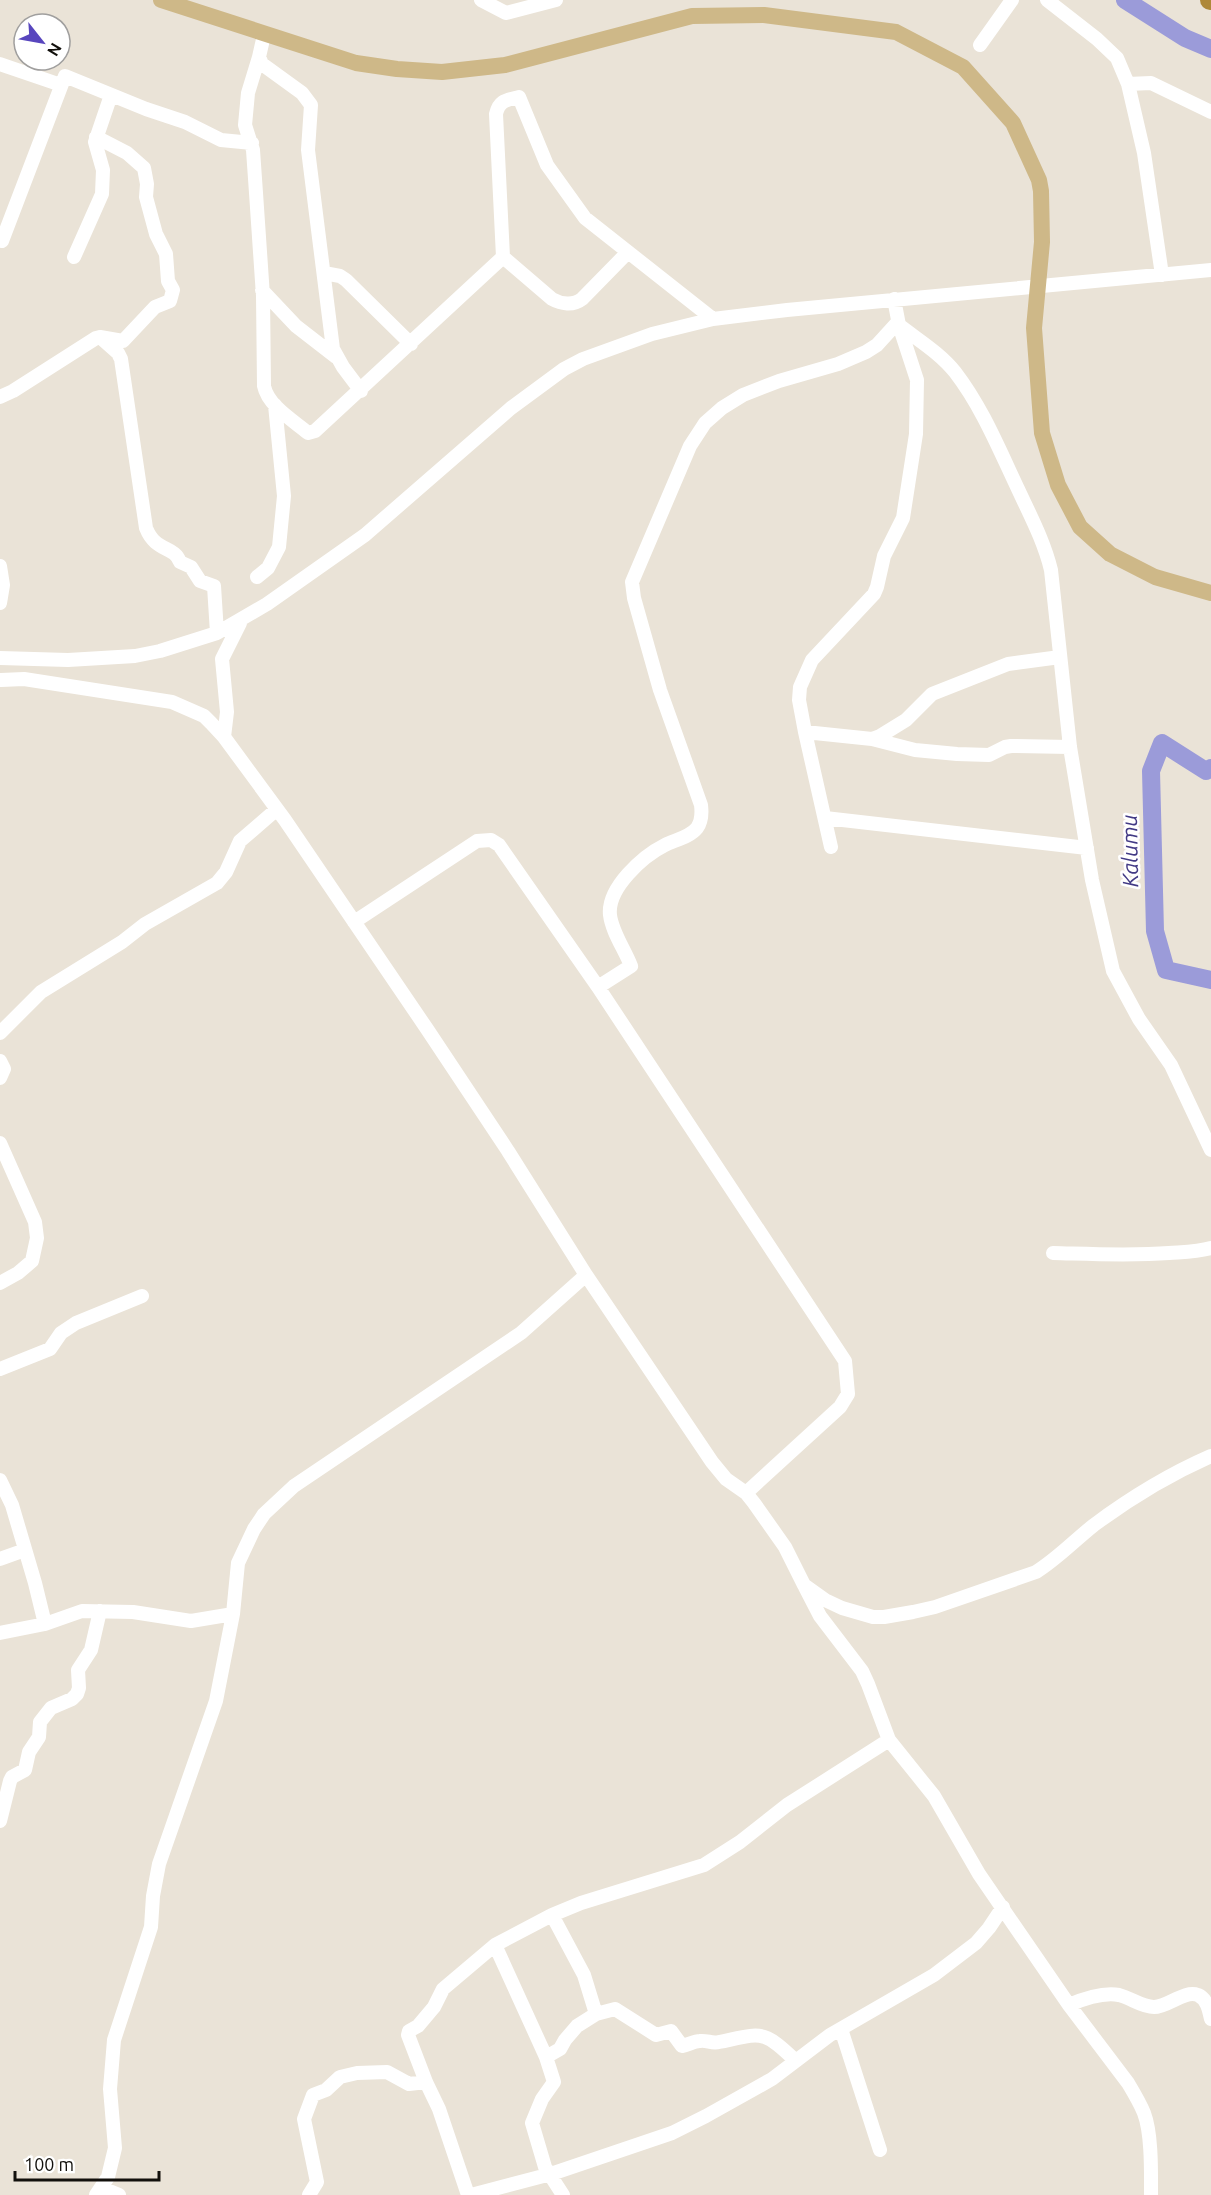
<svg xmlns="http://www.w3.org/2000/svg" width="1211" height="2195" font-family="Ubuntu,sans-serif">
	<rect width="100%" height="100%" fill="#eae3d7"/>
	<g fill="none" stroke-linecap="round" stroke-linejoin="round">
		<path stroke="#9b9bd9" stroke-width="18" d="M1125,0l60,38 26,11
			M1211,768l-5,3 -44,-28 -11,28 4,160 11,39 45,10"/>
		<path stroke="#fff" stroke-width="14" d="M481,0l25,13 50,-13
			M1047,0l50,39 20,19 11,26
			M264,35l-5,22 3,7 40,29 9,12 -3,45 25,199 10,18 18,24
			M980,45l32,-45
			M259,57l-11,36 -3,32 8,25 3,43 7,103 1,90c4,20 30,35 44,47l7,-2 188,-174 -7,-143c3,-14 11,-14 23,-17l28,68 38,53 128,101
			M0,64l61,21
			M96,137l31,16 17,15 3,16 -1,13 10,37 10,20 2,27 5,9 -3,11 -15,6 -32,34 -23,-4
			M0,240l2,1 63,-165 81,33 39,13 36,18 31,3
			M74,257l28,-63 1,-24 -8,-28 16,-47
			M503,257l49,42c9,5 21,7 30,0l45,-46
			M324,273l16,3 6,4 65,64
			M1162,275l-18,-122 -16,-69 23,-1 60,29
			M262,290l34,36 40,31
			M894,299l5,26c19,15 41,28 56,47 27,35 44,77 63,117 12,26 26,52 33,81l19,177 22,133 21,91 26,48 32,46 40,85
			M0,397l13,-6 83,-53 4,-1 18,16 3,6 25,169c10,25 28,17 34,34l11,5 9,14 14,5 3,47
			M0,566l3,19 -3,18
			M257,577l11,-9 11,-21 5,-51 -9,-91
			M0,658l68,2 67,-4 25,-5 57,-18 50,-29 98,-69 146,-127 53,-39 19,-10 69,-25 61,-15 74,-9 424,-40
			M1,680l23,-1 148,23 32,14 7,7 13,14 61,83 142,209 81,122 78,124 -65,58 -227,153 -30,28 -10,15 -16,34 -5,51 -17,87 -57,163 -6,32 -2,31 -37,113 -4,49 5,59 -7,29 -12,18
			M805,732l67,7 8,-3 26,-16 26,-26 76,-30 52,-7
			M224,737l3,-25 -5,-53 18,-36
			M872,739l43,11 42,4 32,1 16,-8 6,-1 59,1
			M825,818l262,30
			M831,847l-26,-115 -6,-32 1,-13 12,-27 62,-66 3,-7 7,-31 19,-38 13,-84 1,-54 -18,-55
			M354,922l123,-81 14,-1 8,5 99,142 247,374 3,33 -8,13 -94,86
			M598,987l33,-21c-6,-16 -19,-34 -21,-51 -3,-27 33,-59 55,-70 10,-5 25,-8 32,-17 5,-7 5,-15 4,-23l-41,-115 -26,-92 -2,-16 58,-136 15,-23 17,-15 21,-13 36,-14 59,-17 28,-12 11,-7 20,-22
			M0,1033l41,-41 81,-50 23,-18 72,-41 9,-11 14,-31 37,-32
			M0,1061l4,8 -4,9
			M0,1143l35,79 2,16 -5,23 -14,12 -18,10
			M1053,1253c39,1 78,3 116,0 14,-1 29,-1 42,-5
			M586,1275l126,187 14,17 20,14 8,10 31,44 19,38 21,15 17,8 31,9h11l29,-5 22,-5 101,-35c21,-13 39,-32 58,-47 35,-26 78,-52 117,-69
			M0,1369l50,-20 11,-16 15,-10 66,-27
			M0,1480l12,25 23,78 10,41
			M0,1559l25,-9
			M805,1587l15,29 42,55 6,13 21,56 45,56 45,78 90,131 59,78c6,10 12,20 16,30 8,21 7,60 7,82
			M0,1633l45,-9 37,-13 51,1 58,9 42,-7
			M0,1821l10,-40 2,-4 13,-7 4,-18 10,-15 1,-15 11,-14 21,-9 5,-5 2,-6 -1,-18 13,-20 9,-39
			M552,1915l32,60 12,39 19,-5 41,26 15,-4 11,15c6,-1 12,-5 18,-5 7,-1 12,3 19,1 44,-9 43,-13 77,19
			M495,1945l57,-30 29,-12 123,-38 36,-23 47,-37 102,-65
			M1069,2005c14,-6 34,-13 50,-10 12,3 23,12 35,12 14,0 30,-17 44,-12 9,4 11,15 13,24
			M841,2029l39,121
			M546,2057l14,-8 5,-9 12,-14 19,-12
			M102,2188l17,7
			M309,2195l8,-13 -13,-63 9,-24 13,-5 14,-13 17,-4 30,-1 22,12 17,-2
			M468,2195l-29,-86 -13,-27 -18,-47 1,-4 9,-5 16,-19 9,-18 52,-44 51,112 8,25 -12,17 -10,24 13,44 18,28
			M471,2195l80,-21 121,-41 34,-17 66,-37 58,-44 104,-60 42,-32 13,-15 14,-21"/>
		<path stroke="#ceb888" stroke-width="16" d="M161,0l195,63 41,6 45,3 63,-7 187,-49 72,-1 132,17 67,35 50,56 26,57 2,11 1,51 -8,86 8,105 16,52 22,42 30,27 45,23 56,16"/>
		<path stroke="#ae8838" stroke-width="20" d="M1210,0h1"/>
	</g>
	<g text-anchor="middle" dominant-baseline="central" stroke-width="5" stroke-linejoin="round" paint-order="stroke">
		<g font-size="22" font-style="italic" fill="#423a85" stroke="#fff">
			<text transform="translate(1129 851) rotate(-91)">Kalumu</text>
		</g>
	</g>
	<g transform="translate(42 42) rotate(121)"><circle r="28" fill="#ffffff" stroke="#a09f9e" stroke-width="1.5"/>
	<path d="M0-4.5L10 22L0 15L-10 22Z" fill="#5846be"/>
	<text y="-9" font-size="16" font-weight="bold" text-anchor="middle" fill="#12100c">N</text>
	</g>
	<path d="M15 2171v9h144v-9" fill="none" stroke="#12100c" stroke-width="3"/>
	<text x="24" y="2171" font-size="18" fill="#12100c" stroke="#ffffff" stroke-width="4.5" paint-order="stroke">100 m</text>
</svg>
